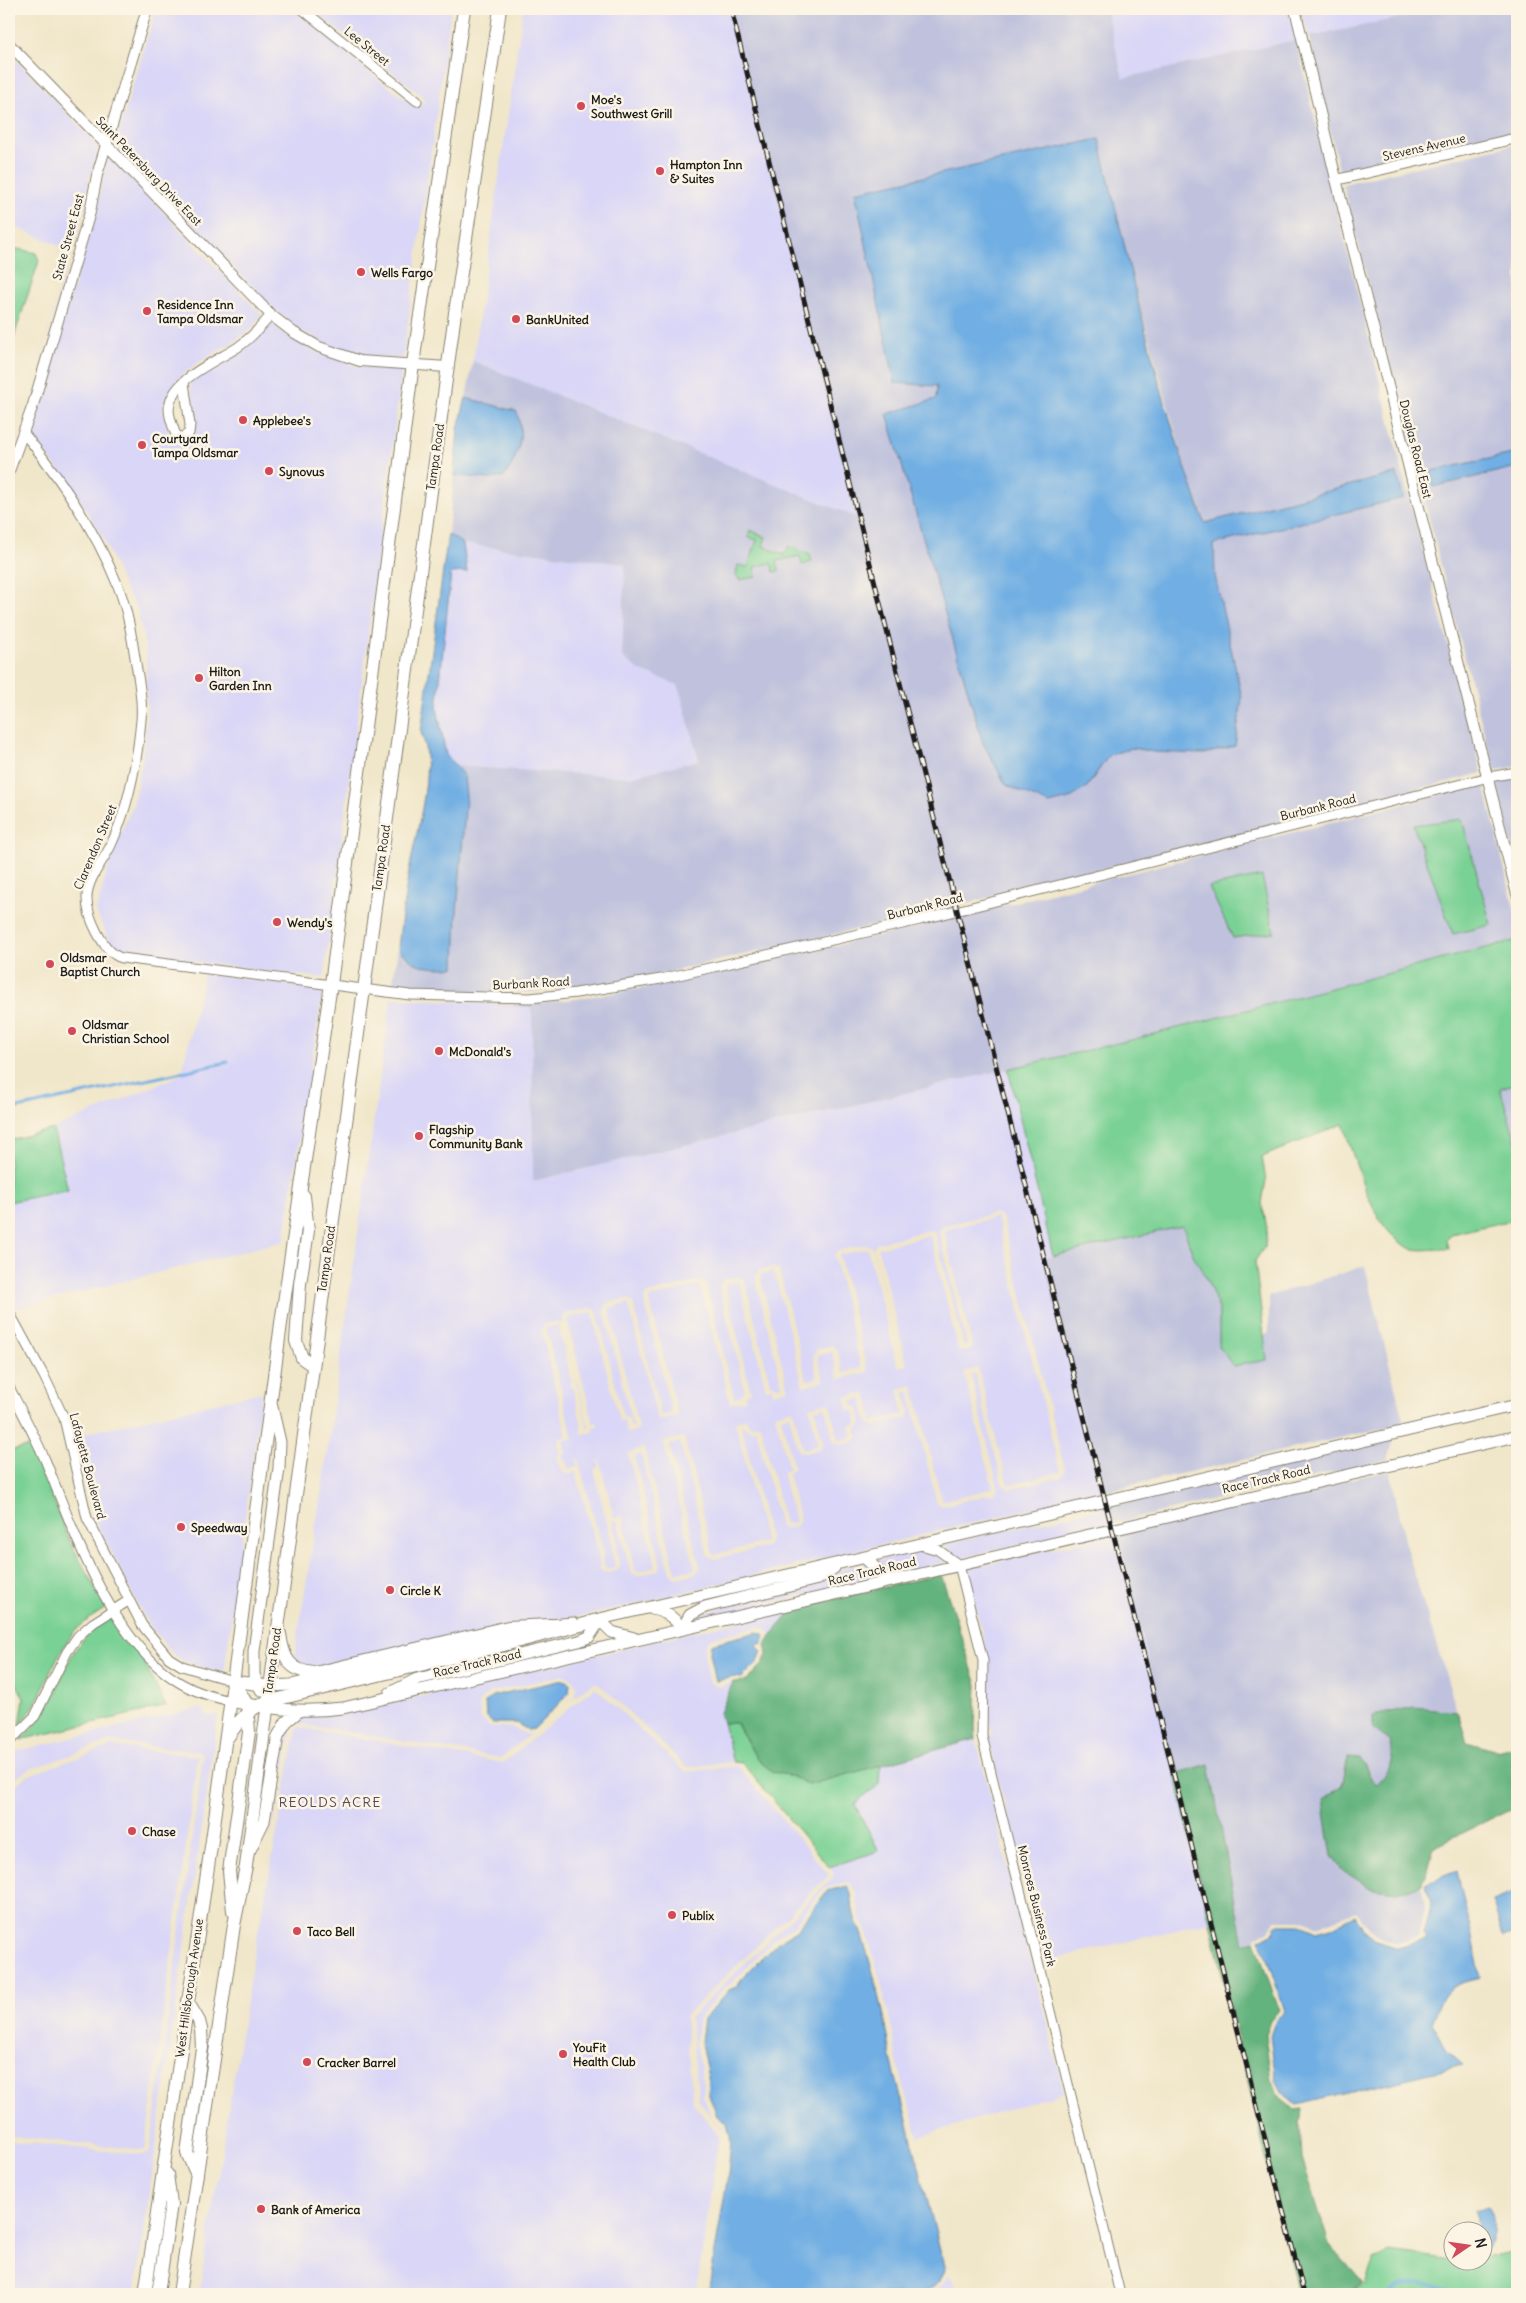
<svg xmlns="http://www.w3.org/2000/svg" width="1526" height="2303" font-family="Delius,sans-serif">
	<rect width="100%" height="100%" fill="#fcf5e5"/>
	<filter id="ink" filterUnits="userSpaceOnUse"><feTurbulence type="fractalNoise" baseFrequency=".02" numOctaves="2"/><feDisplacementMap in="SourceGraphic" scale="10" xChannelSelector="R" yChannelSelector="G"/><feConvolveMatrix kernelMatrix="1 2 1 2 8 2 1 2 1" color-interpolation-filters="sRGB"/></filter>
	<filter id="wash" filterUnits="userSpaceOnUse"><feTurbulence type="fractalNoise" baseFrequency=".0096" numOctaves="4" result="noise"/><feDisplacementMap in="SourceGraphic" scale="20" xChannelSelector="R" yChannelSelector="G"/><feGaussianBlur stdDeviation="1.12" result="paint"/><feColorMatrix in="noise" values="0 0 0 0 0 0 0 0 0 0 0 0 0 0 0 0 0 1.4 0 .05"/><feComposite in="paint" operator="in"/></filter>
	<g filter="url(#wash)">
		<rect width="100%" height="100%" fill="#f0e6c9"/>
		<path fill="#d9d6f7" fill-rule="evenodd" d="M156,9h137l85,70 40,29 8,-9 -115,-90h140l-48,349 -42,-2 -39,-14 -25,-14 -22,-18 -160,-165z
			M523,9h208l125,509 -383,-157z
			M1106,9h182l8,31 -173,38z
			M1301,9h139l-131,28z
			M9,52l90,95 -9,28 -6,36 -64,214 51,-174 -62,-27z
			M109,156l153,159 -11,14 -17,13 -38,22 -19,15v3l-11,15 -3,12 7,28 3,3 12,2 10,-8 1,-10 -6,-40 4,-5 47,-28 19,-15 11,-13 18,14 27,15 41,14 45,3 -78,609 -201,-25 -13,-10 -14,-32 15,-54 22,-52 9,-43 5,-43 -1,-69 -9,-42 -12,-19 -21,-49 -23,-39 -51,-70 66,-218 7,-37z
			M463,544l162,20 -3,93 19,14 37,14 21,75 -69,17 -176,-11 -8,-11 -9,-47 14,-136h16z
			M204,974l119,15 -39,252 -270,68 -5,-14v-93l59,-12 -15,-61 128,-54z
			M391,998l96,5 45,5 2,173 474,-112 45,187 -9,2 57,234 -512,123 -35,4 -239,48 -15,-3 -6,-6 29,-176zM995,1213l7,3 63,255 -4,6 -52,12 -6,-3 -28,-112 -4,1 27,112 -3,6 -52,13 -6,-3 -28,-112 -5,1 6,21 -4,5 -31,8 -7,-3 -6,-25 -11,3 2,4 6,4 3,14 -6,6 2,7 -4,6 -14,3 -6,-3 -9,-35 -10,3 8,34 -4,6 -15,3 -6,-3 -9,-35 -8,2 13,51 -6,6 12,47 -4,5 -10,3 -6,-3 -24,-97 -6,1 -6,-3 -1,-3 -2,1 29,116 -4,6 -52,12 -6,-3 -28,-114 -11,3 31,122 -4,6 -19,5 -6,-3 -30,-121 -7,2 27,109 -4,6 -20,5 -6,-3 -13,-51 -6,-2 6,26 -2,4 4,15 -4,6 -9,2 -7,-3 -2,-17 -22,-81 -7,2 -7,-4 -5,-13 3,-5 -2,-9 4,-6 5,-1 -26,-106 4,-6 11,-3 7,3 14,56 -1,5 2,2 10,42 2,-4 -2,-1 -26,-104 4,-6 25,-6 6,3 26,105 6,3 2,8h2l-29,-118 4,-6 19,-4 6,3 28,114 11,-3 -28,-114 3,-5 52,-13 7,3 28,114 6,-2 5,-6 -26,-104 4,-6 15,-4 7,4 25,103 7,4 5,-1 -27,-110 4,-6 14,-3 6,3 28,111 10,-3 -4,-23 4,-6 15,-4 5,3 6,25 18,-5 -27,-112 4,-5 28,-7 6,3 23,90 -22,-88 4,-6 52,-13 6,3 29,113 3,-1 -28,-113 4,-6z
			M997,1217l63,255 -52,13 -30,-117 -14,4 29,116 -51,13 -29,-116 -15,4 6,25 -31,8 -7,-30 -21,5 4,14 5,-1 3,14 -7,2 3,11 -14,4 -10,-39 -20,5 9,38 -15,4 -10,-40 -18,5 14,56 -7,2 13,50 -10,2 -25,-100 -11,2 -2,-8 -12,3 30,121 -52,13 -29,-118 -21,4 32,128 -19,4 -32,-125 -16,5 28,114 -20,5 -14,-56 -8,2 -14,-58h-2l1,7 -5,2 19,79 -2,1 4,18 -10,2 -3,-12 2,-1 -26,-98 -2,1 2,7 -10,3 -2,-9h-3l-1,-5 4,-1 -3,-13 10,-3 -27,-110 12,-3 14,57 -2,1 1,5h2l9,38 -2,1 2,8 12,-3 -1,-5 5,-1 -1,-4 -4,1 -26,-105 25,-6 27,109 5,-1 3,13 12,-3 -30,-122 19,-5 30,118 20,-5 -29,-118 51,-13 30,118 16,-3 -1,-5 6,-2 -26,-109 14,-3 27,108 6,-1 1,5 15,-4 -28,-114 14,-4 29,115 21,-5 -7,-26 15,-3 7,27 29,-7 -29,-117 28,-7 31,119 9,-2 -29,-117 52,-13 29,117 14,-3 -29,-119z
			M262,1392l-38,281 -39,-11 -12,-8 -26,-32 -54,-106 -19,-80z
			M1107,1507l7,16 -153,35 -19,-13z
			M1118,1533l92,389 -166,39 -56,-225 5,-2 -5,-17 1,-57 -23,-91z
			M920,1550l15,5 12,7 -255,59 14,-9 113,-28 25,-16z
			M795,1608l-25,29v-4l-4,-5 -9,-1 -45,11 -5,4 -3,12 6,28 3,3 6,2 14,-5 -13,31 13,49 -46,5 -89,-84h-6l-24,19 7,-7 1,-10 -3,-6 -9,-4 -73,17 -8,5 -4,6 1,14 8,9 25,2 16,7 -28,23 -206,-35 -3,3 -22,114 14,-103 7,-12 8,-7 74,-10z
			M595,1687l90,85 53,-6 91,109 -144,141 8,87 26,33 -23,158h-497l54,-335 44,-232 206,36z
			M200,1708l9,8 9,-1 -83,579h-126v-153l135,14 6,-3 53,-397 -4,-3 -89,-11 -85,30 -16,13v-31z
			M976,1739l88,353 -146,45 -22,-80 -2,-20 -13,-54 -16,-56 -6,-11 -2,-23 -7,-10 -4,-1 -23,7 -30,38 -19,12 -43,45 -6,3 -26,31 -4,25 9,41 -1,11 9,23 10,9 2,6 -25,-32 -9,-84 142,-139 2,-4 -5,-7 49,-16 -23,-46 5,-6 20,-15 1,-19z
			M111,1746l87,10 -53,394 -136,-14v-347l18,-13z
			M949,2273l10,21h-30l13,-9z"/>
		<path fill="#c0c2dd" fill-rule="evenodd" d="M731,9h375l17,69 173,-38 35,147 75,299 76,287 -563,142 -259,59 -85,14 -45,4h-56l-82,-4 6,-40 8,11 49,8 2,-55 -3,-146 176,11 69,-17 -21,-75 -37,-14 -19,-14 3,-93 -162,-20 -15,-10 6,-59 35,4 31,-34 -10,-37 -31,-5 -13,-5 7,-37 383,156zM1098,139l43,171 47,166 18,47 191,-50 6,24 -189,47 1,32 27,122 -7,47 -31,9 -50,-2 -22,-4 -23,7 -22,32 -200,-373 50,-15v-13z
			M1440,9h77v124l-177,40 -31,-136z
			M1517,144v309l-86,18 3,16 83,-20v299l-23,5 -151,-587z
			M1517,778v89l-21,-86z
			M1484,784l33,136v32l-4,-11 -378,98 -602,142 -1,-173 -45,-5 43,1 46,-5 86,-14 259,-59zM1462,819l29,106 -38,9 -40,-109z
			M1517,1083v63l-17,-59z
			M1183,1226l11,31 13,22 12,30v37l47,13 -2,-24 5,-3v-36l96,-30 38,153 -2,5 -300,68 -58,-234z
			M1394,1439l-6,21 -274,63 -7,-16z
			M1390,1470l17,80 50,161 -43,-4 -40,9 -1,13 17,12 3,12 -1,14 -17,18 -15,-27 -12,-1 -6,29 55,106 24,-8 4,19 -7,34 -20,6 -21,-7 -22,-24 -38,15 -15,-7h-27l-6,11 -12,4 -2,5 -12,4 -34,-180 -34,10 -57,-241z"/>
		<path fill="#7ad195" stroke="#4b7658" d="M9,247l27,6 3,8 -30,91z
			M750,530l16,7 -3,9 21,9 5,-9 21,9 2,7 -10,3 -2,-9 -23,5 2,10 -5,1 -3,-9 -17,4 2,10 -16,3 -4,-5 2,-10 10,2 9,-27 -9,-3z
			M1462,819l29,106 -38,9 -40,-109z
			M1262,876l12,56 -41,6 -24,-51z
			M1513,941l4,11v131l-17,5 17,58v73l-66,15 -4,6 2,9c-10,-1 -29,3 -39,-1 -39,-17 -54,-87 -67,-124l-81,33 4,23 -4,23 5,25 -2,18 -10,15 12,99 -34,6 -14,-20v-37l-12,-30 -13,-22 -11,-31 -130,30 -45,-187 127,-30z
			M53,1129l15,61 -59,12v-62z
			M32,1446l38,96 36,66c-12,8 -25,15 -34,27 -22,27 -28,63 -52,90l4,-27 -15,-28v-219z
			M112,1618l32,44 22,44 -146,34c17,-14 29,-33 38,-53 7,-16 13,-35 26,-48 8,-9 17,-15 28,-21z
			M723,1723h13l21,36 16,13 19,4 16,9 73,-20 -1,19 -20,15 -5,6 24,46 -50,16 -87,-104 -9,-1z
			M1517,2248v46h-172l20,-10 9,-25 17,-7 75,11 18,-3v-2l32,-7z"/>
		<path fill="#63b37e" stroke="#40684d" d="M941,1574l36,111 -2,42 1,12 -168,46 -16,-9 -19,-4 -16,-13 -20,-36h-14l-3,-10 13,-31 14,-1 15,-16 5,-10 -1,-9 4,-9 25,-29z
			M1414,1707l43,4 10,31 30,9 20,-5v60l-84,41 -8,31 -4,6 -24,8 -25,-3 -30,-19 -10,-14 -9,-56 19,-14 6,-29 12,1 15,27c16,-17 21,-20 15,-44l-17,-12v-13z
			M1209,1764l34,180 12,-4 24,70 -9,11 -5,14 6,45 8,17 16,13 7,-1 -2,17 2,32 27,86 34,39 -18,11h-47l-123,-520z"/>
		<path fill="#70aee3" stroke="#466580" d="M1099,139c31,128 59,261 106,384l192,-50 6,25 -189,46 1,32 27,122 -7,48 -31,8 -50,-2 -22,-4 -23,7 -22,32 -18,12 -20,5 -43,-19 -23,-42 -96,-329 49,-15 1,-13 -42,-3 -40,-191z
			M466,398l50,13c10,23 2,46 -12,66l-15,2 -35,-4 4,-46z
			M1517,453v14l-84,20 -2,-16z
			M448,534l15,10 4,28 -16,1 -14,135 9,47 18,21 2,21 -9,115 -2,55c-23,3 -43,0 -57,-19 3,-26 6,-51 11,-76 7,-43 27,-100 12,-140z
			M757,1632l8,3 -2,8 -7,2 6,6 -4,11 -16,16 -8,-1 -18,4 -6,-28 1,-9z
			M563,1680l7,3 -1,10 -35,36 -6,1 -12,-7h-24l-6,-7 -1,-13 7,-7z
			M1457,1871l24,107c-34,8 -36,11 -49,44l15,29 16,14 -166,40 -13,-10 -8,-15 -6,-44 5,-14 10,-11 -25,-73 13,-4 3,-9h25l16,7 14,-4 23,-12 20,24 24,8 29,-9 -4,-5 8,-31 -5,-20z
			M847,1886c7,10 4,18 7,29 1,6 4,10 6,15 13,41 26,84 31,128l54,211 -6,13 -17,12h-214l20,-119 3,-34 -4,-17 -10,-8 -9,-23 1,-10 -8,-41 3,-23 25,-29 7,-3 7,-10 35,-35 19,-12 30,-39z
			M1517,1891v41l-13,5 -12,-36z
			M1488,2206c9,15 6,27 -1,43l-3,-2v-17h-6l-2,-20z"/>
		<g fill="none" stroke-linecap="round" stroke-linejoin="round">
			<path stroke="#70aee3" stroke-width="3" d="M9,1110l219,-48
				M1388,2294c17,-16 49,-12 67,0"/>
		</g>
	</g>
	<g filter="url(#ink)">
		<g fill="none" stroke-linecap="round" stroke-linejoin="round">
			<defs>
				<path id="minor" d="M302,9l115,92
					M184,383l6,42 -1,8 -7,5 -6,-3c-3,-8 -7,-17 -7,-26 1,-30 48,-48 69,-62 13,-9 23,-20 33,-32
					M23,432c38,47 73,99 95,154 10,25 14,52 18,78 3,18 7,38 5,56 -4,43 -12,86 -30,125 -7,15 -23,33 -24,51 -1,19 16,57 35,62l288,37 120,3 46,-5 85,-14 259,-59 569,-143 28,-5
					M9,1312l35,64 20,42 23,100 55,107 27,33 13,8 51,15
					M9,1387c13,25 26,49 37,75 28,70 65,178 131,219 17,11 35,16 54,20
					M921,1545l17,5 21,15 24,95 -1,76 138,558
					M9,1742l26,-26 32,-64 11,-16 15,-13 35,-22"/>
				<path id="tertiary" d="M1295,9l50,207 172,678
					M9,44l262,271 22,17 26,15 41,14 87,6
					M1336,180l181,-42
					M9,471l24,-66 57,-193 7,-37 50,-166"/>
				<path id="secondary" d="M865,1558l24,23
					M652,1609c14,3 22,8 30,20
					M600,1620l12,12 22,6
					M591,1621l926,-216
					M682,1629l8,-14 15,-8 113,-28 16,-11
					M233,1681l35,5 23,-1 259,-60 23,-2
					M261,1690l-7,-15v-24l25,-183 1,-26 -9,-39
					M390,1693l27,-14 162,-38 10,-4 11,-17
					M231,1701c41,8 69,12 112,7l1174,-272
					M250,1850l14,-29 14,-85 8,-14 12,-10"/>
				<path id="primary" d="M304,1196l4,35 -8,53 -4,57 6,17 10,7
					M280,1634c3,23 9,38 35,39l193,-46 42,-2
					M228,1737c11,-17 20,-27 38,-35l238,-57 96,-25
					M233,1911l-4,-40 20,-139 -2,-28 -14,-23
					M187,2001l12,20 2,8 1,19 -15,105 10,22
					M145,2294l68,-461 69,-517 49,-332 82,-620 51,-355
					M158,2294l13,-90 -4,-30
					M179,2294l55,-369 12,-59 209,-1553 45,-304"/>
			</defs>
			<use href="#minor" stroke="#868172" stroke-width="11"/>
			<use href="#tertiary" stroke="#868172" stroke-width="12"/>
			<use href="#secondary" stroke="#868172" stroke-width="13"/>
			<use href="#primary" stroke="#868172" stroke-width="14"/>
			<use href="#minor" stroke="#fff" stroke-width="9"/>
			<use href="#tertiary" stroke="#fff" stroke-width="10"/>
			<use href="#secondary" stroke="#fff" stroke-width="11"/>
			<use href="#primary" stroke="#fff" stroke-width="12"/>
			<defs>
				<path id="rail" d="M731,9l573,2285"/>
			</defs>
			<use href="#rail" stroke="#1c1c1c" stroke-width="5"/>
			<use href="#rail" stroke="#fcf5e5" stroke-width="3" stroke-dasharray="9" stroke-linecap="butt"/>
		</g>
	</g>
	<g fill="#d1495b" stroke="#fcf5e5" stroke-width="2">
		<circle cx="581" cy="106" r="5"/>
		<circle cx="660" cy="171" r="5"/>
		<circle cx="361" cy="272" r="5"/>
		<circle cx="147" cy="311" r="5"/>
		<circle cx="516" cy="319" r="5"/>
		<circle cx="243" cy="420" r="5"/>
		<circle cx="142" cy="445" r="5"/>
		<circle cx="269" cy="471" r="5"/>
		<circle cx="199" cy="678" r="5"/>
		<circle cx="277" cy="922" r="5"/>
		<circle cx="50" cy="964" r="5"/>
		<circle cx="72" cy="1031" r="5"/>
		<circle cx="439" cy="1051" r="5"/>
		<circle cx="419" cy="1136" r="5"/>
		<circle cx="181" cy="1527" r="5"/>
		<circle cx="390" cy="1590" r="5"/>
		<circle cx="132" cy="1831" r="5"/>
		<circle cx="672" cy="1915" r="5"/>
		<circle cx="297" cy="1931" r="5"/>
		<circle cx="563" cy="2054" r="5"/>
		<circle cx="307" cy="2062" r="5"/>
		<circle cx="261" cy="2209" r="5"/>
	</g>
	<g text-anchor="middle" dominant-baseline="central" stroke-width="5" stroke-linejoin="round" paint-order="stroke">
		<g font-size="12" fill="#1c1c1c" stroke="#fcf5e5">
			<text transform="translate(367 46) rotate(39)">Lee Street</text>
			<text transform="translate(1424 147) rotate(-13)">Stevens Avenue</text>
			<text transform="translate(149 171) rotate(46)">Saint Petersburg Drive East</text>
			<text transform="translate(68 237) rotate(-75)">State Street East</text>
			<text transform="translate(1416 449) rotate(76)">Douglas Road East</text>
			<text transform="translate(435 457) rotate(-82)">Tampa Road</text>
			<text transform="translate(1318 807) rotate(-14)">Burbank Road</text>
			<text transform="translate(95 847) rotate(-67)">Clarendon Street</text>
			<text transform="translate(381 858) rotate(-82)">Tampa Road</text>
			<text transform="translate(925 906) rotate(-14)">Burbank Road</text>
			<text transform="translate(531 983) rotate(-3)">Burbank Road</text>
			<text transform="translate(326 1259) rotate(-82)">Tampa Road</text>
			<text transform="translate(88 1466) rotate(75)">Lafayette Boulevard</text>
			<text transform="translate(1266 1479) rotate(-13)">Race Track Road</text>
			<text transform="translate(872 1571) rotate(-13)">Race Track Road</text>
			<text transform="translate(272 1661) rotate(-82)">Tampa Road</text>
			<text transform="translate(477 1663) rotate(-13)">Race Track Road</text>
			<text transform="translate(1037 1906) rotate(76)">Monroes Business Park</text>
			<text transform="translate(189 1988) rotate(-82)">West Hillsborough Avenue</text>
		</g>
		<g font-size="12" font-weight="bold" fill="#1c1c1c" stroke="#fcf5e5" text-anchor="start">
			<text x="591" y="99">Moe's<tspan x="591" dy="14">Southwest Grill</tspan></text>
			<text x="670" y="164">Hampton Inn<tspan x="670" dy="14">&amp; Suites</tspan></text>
			<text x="371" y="272">Wells Fargo</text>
			<text x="157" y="304">Residence Inn<tspan x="157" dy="14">Tampa Oldsmar</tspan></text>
			<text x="526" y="319">BankUnited</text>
			<text x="253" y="420">Applebee's</text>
			<text x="152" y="438">Courtyard<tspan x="152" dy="14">Tampa Oldsmar</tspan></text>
			<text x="279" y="471">Synovus</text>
			<text x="209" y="671">Hilton<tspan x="209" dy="14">Garden Inn</tspan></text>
			<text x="287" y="922">Wendy's</text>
			<text x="60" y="957">Oldsmar<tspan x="60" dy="14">Baptist Church</tspan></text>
			<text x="82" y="1024">Oldsmar<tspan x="82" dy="14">Christian School</tspan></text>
			<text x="449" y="1051">McDonald's</text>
			<text x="429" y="1129">Flagship<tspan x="429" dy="14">Community Bank</tspan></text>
			<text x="191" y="1527">Speedway</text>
			<text x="400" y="1590">Circle K</text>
			<text x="142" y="1831">Chase</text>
			<text x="682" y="1915">Publix</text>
			<text x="307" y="1931">Taco Bell</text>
			<text x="573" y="2047">YouFit<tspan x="573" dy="14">Health Club</tspan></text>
			<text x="317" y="2062">Cracker Barrel</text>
			<text x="271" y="2209">Bank of America</text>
		</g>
		<g font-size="14" letter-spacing="1" fill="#5a4b64" stroke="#fcf5e5">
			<text x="330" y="1802">REOLDS ACRE</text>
		</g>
	</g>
	<rect width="1526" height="2303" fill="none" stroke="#fcf5e5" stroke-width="30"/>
	<g transform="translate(1468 2246) rotate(77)"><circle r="24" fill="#fcf5e5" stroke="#a29e95"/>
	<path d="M0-4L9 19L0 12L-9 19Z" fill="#d1495b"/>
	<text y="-8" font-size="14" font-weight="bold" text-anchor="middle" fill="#1c1c1c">N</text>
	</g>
</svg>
